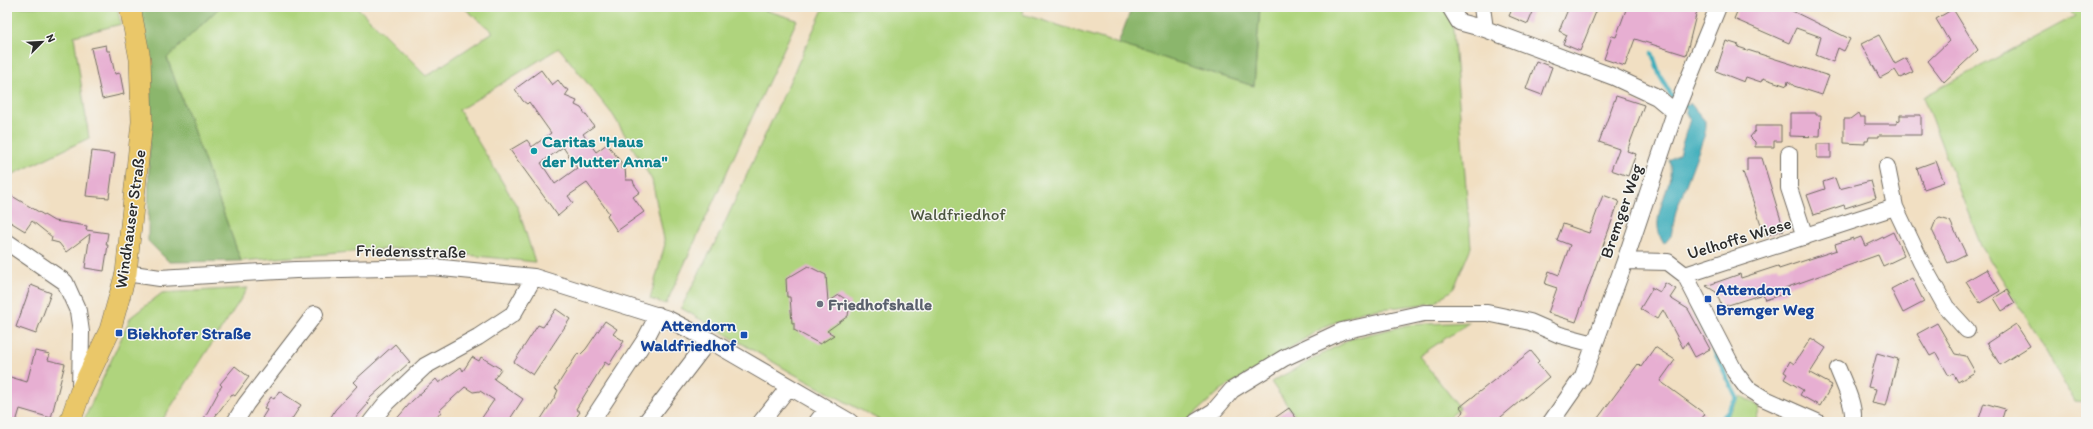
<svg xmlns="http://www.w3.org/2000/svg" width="2093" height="429" font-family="Itim,sans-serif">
	<rect width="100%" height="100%" fill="#f6f6f2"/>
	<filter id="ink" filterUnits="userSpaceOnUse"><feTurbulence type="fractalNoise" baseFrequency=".025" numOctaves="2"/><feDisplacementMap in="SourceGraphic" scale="8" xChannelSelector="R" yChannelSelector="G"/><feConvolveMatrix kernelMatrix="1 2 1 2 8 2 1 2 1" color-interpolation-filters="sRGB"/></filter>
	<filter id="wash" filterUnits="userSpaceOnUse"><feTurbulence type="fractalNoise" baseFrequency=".012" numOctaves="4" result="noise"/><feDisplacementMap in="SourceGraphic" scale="16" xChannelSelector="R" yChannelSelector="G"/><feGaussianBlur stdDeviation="0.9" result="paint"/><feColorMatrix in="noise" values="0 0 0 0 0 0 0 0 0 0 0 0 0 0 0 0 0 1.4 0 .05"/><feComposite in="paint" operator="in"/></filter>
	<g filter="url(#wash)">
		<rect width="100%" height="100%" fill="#f1dfc2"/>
		<path fill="#afd47d" stroke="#6d8054" d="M7,7h110l4,17 -47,12 15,102 -82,39z
			M220,7h137l69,69 67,-44 -30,-25h292l42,13 -131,284 -16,-5 15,-55 -13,-64 -39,-65 -54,-67 -100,62 59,98 17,54 -136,-14 -158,13 -74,-203z
			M824,7h199l-1,7 232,72 6,-79h191l20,240 -17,41 -19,15 -73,8 -38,16 -103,63 -36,32h-302l-91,-49 -111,-65 39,-75z
			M2064,7h22v395l-12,-1 -47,-83 -46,-72 -58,-149 152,-81z
			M248,288l-87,134h-78l48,-105 31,-24z
			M1470,322l-51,34 41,52 -16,14h-145l-28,-40 79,-43 57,-14z
			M1741,396l19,11 -4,15h-33z"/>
		<path fill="#8bb66c" stroke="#5b704c" d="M137,7h83l-53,51 74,203 -72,1 -21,-21 2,-170z
			M1132,7h128l-6,79 -136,-42z"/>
		<path fill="#3eadbb" stroke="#346c73" d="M1690,103l15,18v13l-29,77 -5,25 -7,8c-19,-28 13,-56 5,-84l10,-6 11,-35 -4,-8z"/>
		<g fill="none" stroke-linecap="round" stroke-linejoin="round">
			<path stroke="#3eadbb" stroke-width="4.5" d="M1652,53l8,23 11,19 17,13
				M1693,307l44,91 -17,24"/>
		</g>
		<g id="blocks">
			<path fill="#e7afd2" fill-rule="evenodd" d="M1513,7h22l-7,17 -19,-8z
				M1569,7h29l-18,44 -17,-7 4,-9 -8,-4z
				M1627,7h71l-12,48 -51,-16 -10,27 -21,-7 8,-23 4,1z
				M1739,7h45l66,32 -6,12 -6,-3 -5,14 -17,-7 5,-18 -25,-9 -7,15 -55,-24z
				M1953,9l25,41 -34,32 -16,-21 21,-20 -13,-22z
				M1879,35l16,29 11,-6 7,14 -13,6 -5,-8 -15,8 -19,-34z
				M1726,41l13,4 -1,2 91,29 -7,19 -28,-9 -6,-5 -1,5 -24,-8 -2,4 -15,-5 -2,5 -28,-11z
				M106,45l1,6h3l5,23 5,-1 4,21 -22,5 -11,-51z
				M1536,61l16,6 -10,28 -16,-6z
				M541,70l11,15 6,-5 6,8 5,2 -4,6 12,5 -2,4 6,3 13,18 -11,8 13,18 11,-8 14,18v7l4,-1 1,12h7l1,4 6,8 -7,5 11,15 -27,19 -8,-12 -2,-4 2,-2 -22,-30 -19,13 5,7 -15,13 -48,-66 17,-10 5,7 19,-14 -22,-31 -2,2 -4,-3 -8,-12zM563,147l14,21 -22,16 -14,-21z
				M1616,96l28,9 -17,46 9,3 -8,22 -17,-6 8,-21 -20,-7z
				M1790,113h26v2h5l-1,22 -30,-1z
				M1858,113l2,4h5v7h32v-3l3,-1v-5h21v20h-42v2h-10l-1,4h-3v3l-21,-1v-24h6z
				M1755,126h26v15h-7v6h-19v-5l-5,-5 5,-6z
				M1817,144h14v14h-14z
				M92,151l23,3 -6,44 -23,-2z
				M1747,158h15l22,72 -19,6 -22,-64 4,-1z
				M1936,161l8,21 -20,7 -7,-21z
				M1835,178l4,11 32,-8 5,17 -31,10 -1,-3 -30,10 -7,-20 18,-6 -2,-7z
				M7,193l47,28 33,5 -1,4 22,3 -2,12h2l-4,26 -19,-3 5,-34 -24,18 -7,-9 -8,-2 1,-4 -20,-16 -7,10 -18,-11z
				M1603,195l16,6 -43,121 -28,-9 9,-25 -12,-4 4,-13 10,4 11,-30 -13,-5 6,-16 26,9z
				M1940,218l10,3 16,33 -18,9 -16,-33 4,-10z
				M1893,232l11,24 -21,10 -5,-11 -93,33 1,5 -21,7 -2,-6 -41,13 -6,-15 -10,-6 34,-12 1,4 37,-12 1,3 58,-19 -2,-6 18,-6v2l8,-3 4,9z
				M808,266l18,9 2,27 11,-7 11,7 -2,14 -21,15 7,4 -14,9 -26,-14v-7h-2l-2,-26h-3l-1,-18z
				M1987,269l13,22 -20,12 -14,-22z
				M1912,278l12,24 -21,11 -12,-24z
				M1665,283l11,6 -6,9 18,11 22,40 -15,8 -8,-15 -4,6 -20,-38 -6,9 -17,-10 12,-20 -1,-2 9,5z
				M31,285l20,8 -15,41 -20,-7z
				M2007,290l8,13 -13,8 -8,-13z
				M556,309l14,10 -37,56 -19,-13 24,-37 5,2z
				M605,321l12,8 -4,5 11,7 -15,24 -4,-3 -29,47 4,3 -7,10h-34l16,-25 3,-7 -3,-1 23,-36 2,2 6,-6z
				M1937,323l18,31 11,2 9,16 -17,10 -5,-9 -4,3 -13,-23 -6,3 -13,-22z
				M2016,324l14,22 -30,19 -13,-22z
				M1811,338l15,10 -16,25 22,12 -12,21 -20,-11 3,-5 -19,-11 3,-5 -3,-2 6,-11 4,3z
				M395,344l15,18 -40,36 -4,5 2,1 -16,18h-24l7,-12 22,-24 -4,-4z
				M1655,347l20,13 -15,21 45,33 -6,8h-104l43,-58 3,3z
				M35,351l15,3 -2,6 17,4 -14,54 -31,-9 -4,13h-9v-46l20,6z
				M1531,351l8,10 -2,2 12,14 -54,45h-43l12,-10 -4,-5z
				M1877,353l21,6 -12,47 -14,-3 4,-14 -8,-2z
				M472,357l7,4 2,-4 20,12 -7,10 29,20 -15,23h-29l15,-22 -14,-9 -7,1 -8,-5 -25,23 1,2 -8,10h-39l18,-21 24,-22 3,4 22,-16 2,4z
				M235,366l14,11 -14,19 -3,-2 -21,28h-9l16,-29 -1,-1 5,-6 -2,-2z
				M279,391l22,14 -11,17h-22l-6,-4 5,-8 -3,-2 7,-11 3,2z
				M1984,403l21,6 -4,13h-23z
				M1289,408l10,14h-30z"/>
		</g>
	</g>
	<g filter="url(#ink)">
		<use href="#blocks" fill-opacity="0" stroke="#706a60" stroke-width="1"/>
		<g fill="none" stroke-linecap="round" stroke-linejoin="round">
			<defs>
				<path id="minor" d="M1450,7l9,15 26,7
					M1482,7l3,22 129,48 43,20 18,15
					M1789,154v34l16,49
					M1887,167l8,40
					M7,242l58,40 13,29 3,21 -1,57
					M1625,261l43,1 17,13 50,97 12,16 16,10 54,24
					M126,273l34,5 136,-8 136,-3 102,10 134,42 41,21 141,82
					M1685,275l210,-68 26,55 25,45 21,23
					M1838,369c5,13 19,40 14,53
					M235,422l11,-18 69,-90
					M371,422l15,-19 39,-37 53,-29 35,-23 21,-37
					M591,422l54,-82 13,-25
					M646,422l63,-82
					M761,422l28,-35
					M817,422l10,-13
					M1196,422l18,-11 18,-21 52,-32 58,-27 82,-18h63l43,9 30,13 34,9
					M1551,422l32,-46 42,-115 50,-149 43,-105"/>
				<path id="major" d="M70,422l10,-29 30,-63 16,-57 16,-151 -2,-63 -10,-52"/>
			</defs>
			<use href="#minor" stroke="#706a60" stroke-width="18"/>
			<use href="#major" stroke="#706a60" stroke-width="22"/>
			<use href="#minor" stroke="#fff" stroke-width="16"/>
			<use href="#major" stroke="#eac769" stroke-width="21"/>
		</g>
	</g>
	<circle fill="#0f9aa8" stroke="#f6f6f2" stroke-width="1.5" cx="534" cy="151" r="4"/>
	<g fill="#1a4fb4" stroke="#f6f6f2" stroke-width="1.5">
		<rect x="1704" y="295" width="8" height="8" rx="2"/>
		<rect x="115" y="329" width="8" height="8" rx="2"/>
		<rect x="740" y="331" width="8" height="8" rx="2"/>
	</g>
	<circle fill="#6b7280" stroke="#f6f6f2" stroke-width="1.5" cx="820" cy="304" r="4"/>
	<g text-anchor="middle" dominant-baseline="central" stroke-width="3" stroke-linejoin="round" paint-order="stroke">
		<g font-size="17" font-weight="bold" fill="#0d838f" stroke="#f6f6f2" text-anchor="start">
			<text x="542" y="141">Caritas "Haus<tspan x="542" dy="20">der Mutter Anna"</tspan></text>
		</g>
		<g font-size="17" fill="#2b2b2b" stroke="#f6f6f2">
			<text transform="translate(1621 211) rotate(-71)">Bremger Weg</text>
			<text transform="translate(130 219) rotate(-82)">Windhauser Straße</text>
			<text transform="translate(1739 238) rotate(-17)">Uelhoffs Wiese</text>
			<text transform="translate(411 251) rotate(1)">Friedensstraße</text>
		</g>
		<g font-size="17" fill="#4c5540" stroke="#f6f6f2">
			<text x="958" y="214">Waldfriedhof</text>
		</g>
		<g font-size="17" font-weight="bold" fill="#164399" stroke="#f6f6f2" text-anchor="start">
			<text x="1716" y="289">Attendorn<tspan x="1716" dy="20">Bremger Weg</tspan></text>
			<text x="736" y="325" text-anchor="end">Attendorn<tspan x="736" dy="20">Waldfriedhof</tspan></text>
			<text x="127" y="333">Biekhofer Straße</text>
		</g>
		<g font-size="17" font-weight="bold" fill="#5b616d" stroke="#f6f6f2" text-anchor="start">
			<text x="828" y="304">Friedhofshalle</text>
		</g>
	</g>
	<rect width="2093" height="429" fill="none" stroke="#f6f6f2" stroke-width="24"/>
	<g transform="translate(42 42) rotate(66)" stroke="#f6f6f2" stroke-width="3" paint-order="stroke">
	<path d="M0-3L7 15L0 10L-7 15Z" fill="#2b2b2b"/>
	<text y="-6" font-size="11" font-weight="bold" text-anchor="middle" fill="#2b2b2b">N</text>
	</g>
</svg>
